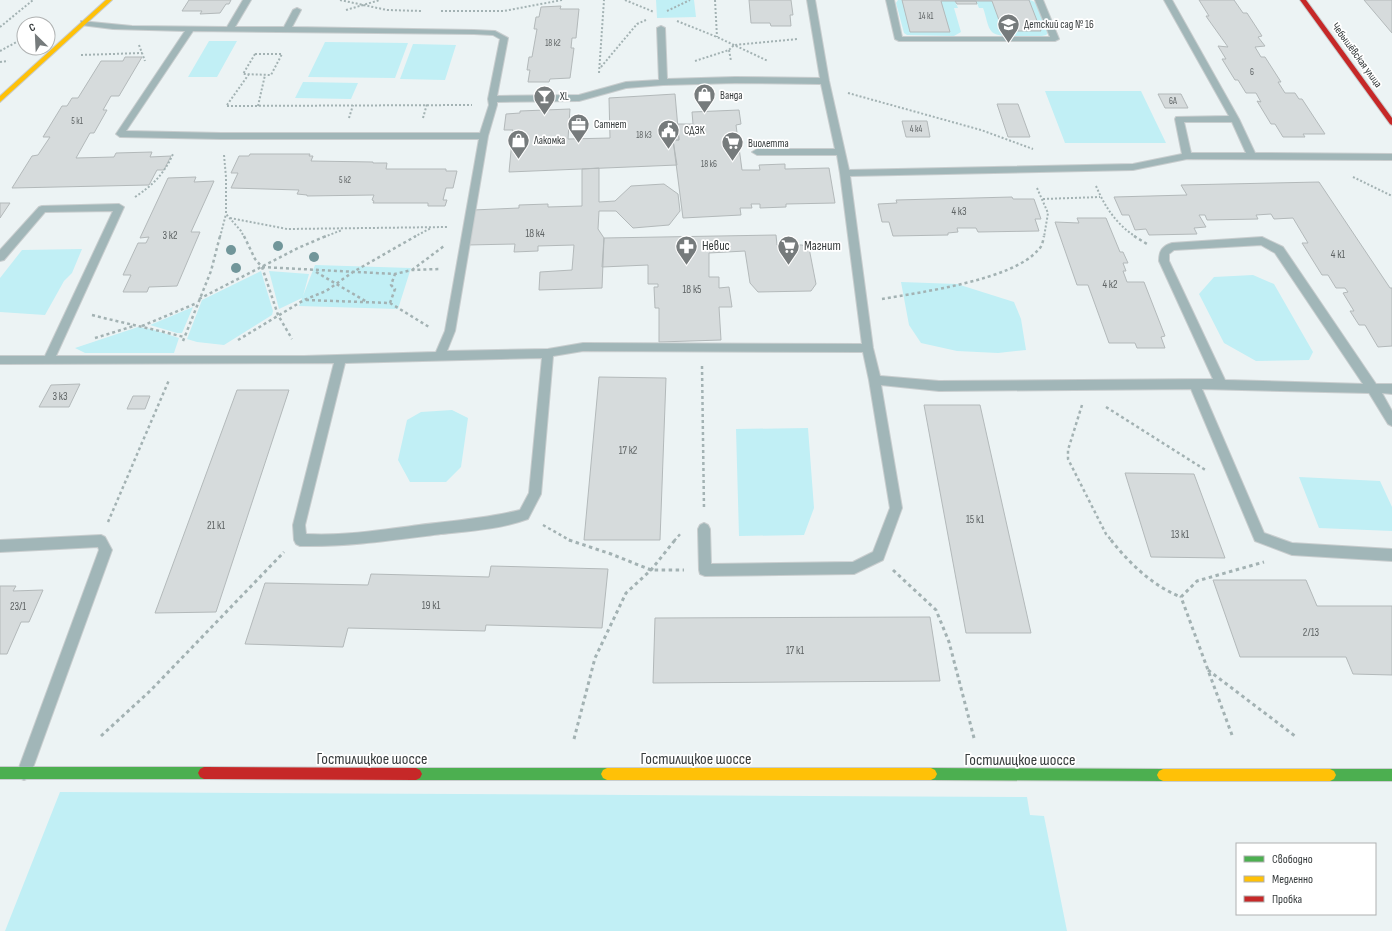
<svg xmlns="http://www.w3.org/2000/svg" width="1392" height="931" font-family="'Sofia Sans Condensed',sans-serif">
	<rect width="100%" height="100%" fill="#ecf3f4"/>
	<path fill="#c1eff5" d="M656,0h38l2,17 -39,1z
		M898,0l57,1 3,7h-4l7,24 -7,4 -47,-1 -3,-2 -8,-30z
		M1029,0c12,1 16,22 20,32l-3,3c-9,3 -47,4 -54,-3 -5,-5 -6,-17 -9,-24h-4l-3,-7h16l11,30h37z
		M209,41h28l-20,36h-29z
		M325,42l83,1 -13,35 -87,-1z
		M413,44l43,1 -11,35 -45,-1z
		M303,82l55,1 -7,16 -56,-1z
		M1045,91h96l25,52h-101z
		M82,249l-10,24 -8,8 -19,34 -45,-3v-34l22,-28z
		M315,265l96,3 -13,41 -99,-3 3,-8 -23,11 -10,-38 40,3 -6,22z
		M261,271l12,40 -1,4 -48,30 -27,-3 -10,-3 15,-39z
		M1253,275l21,9 39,68 -4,8 -53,1 -32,-18 -25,-49 15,-17z
		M901,282l56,2 57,18 7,17 5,31 -28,3 -41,-2 -36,-8 -12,-18z
		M193,307l-11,26h-5l-27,-8z
		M138,327l13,2 28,9 -5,15h-89l-10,-5z
		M452,410l16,8 -7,49 -15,15h-36l-12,-22 9,-40 14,-8z
		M808,428l6,80 -10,27 -65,1 -3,-107z
		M1299,477l81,4 12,26v24l-73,-3z
		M60,792l967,5 3,18 14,1 23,115h-1062z"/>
	<path fill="#d6dbdc" stroke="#b3b9ba" d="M189,0h42l-2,4h-3l-6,9 -20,1 2,-3h-20z
		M749,0h42l2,15h-3l1,11h-20l-1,-3h-19z
		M902,0h127l12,31h-38l-11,-30h-51l9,31h-40z
		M1199,0h35l9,13h4l15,23 -4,1 7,9 -10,1 6,10h4l16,25h-3l7,11h10l4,6h3l23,35h-22l2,3h-22l-8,-13h-4l-14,-23 4,1 -5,-9h-10l-8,-13h-3l-13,-21h4l-8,-13 10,1 -20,-28 -2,-3h3z
		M1364,0h28v33z
		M955,1h21l1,3h-20z
		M561,6l-1,3h19l-3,29h-4l-1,10h3l-4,30 -20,1 -1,3h-21l2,-12h-3l2,-13h3l5,-28h-3l2,-12h3l2,-10z
		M125,57h17l-23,39h-8l-8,14h4l-13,23h-4l-14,25 38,-1 2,-4 36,-1 -2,5 21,-1 -7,14h-7l-8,15 -137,3 20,-32 6,-1 12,-18h-7l19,-31h5l5,-8h6l23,-37h22z
		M675,94l4,46h-6l4,25 -168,7 4,-42h-9l2,-16 14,-1v-2l50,-2 -2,30 42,-1 -1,-40z
		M1158,94h23l7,14h-23z
		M997,104h21l12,33h-22z
		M739,110l2,14 -5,1 6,45h18l-1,-5 26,-1v5l44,-1 6,35 -49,1v3l-26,1v-4h-9l1,4h-12l1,7 -58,3 -10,-78h6l-1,-16h15l-1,-12z
		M902,121h25l3,16h-24z
		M250,154h60l-1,2h4l-2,5 62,1v1h14l-1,6h60v2h11l-4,17h-7l-3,12h4l-2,6h-17v-3h-55l1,-2 -2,-1 2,-5 -67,1v-1l-10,-1 2,-4 -68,-2 7,-15h-7l8,-17h10z
		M599,168v34l16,-1 16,-15 33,-2 14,10 2,17 -11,14 -36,3 -17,-17h-17l-1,18 6,9 -2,50 -63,2 1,-18 32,-2 2,-25 -36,1v5l-24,1 1,-8 -48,1 6,-35 46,-2v-3l29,-1v3l34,-1v-37z
		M196,177l-2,5 20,-1 -23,51h9l-23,54 -28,1 -2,5h-24l8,-17h-8l15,-32h8l3,-6 -9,1 28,-60z
		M1319,182l71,106h2v58l-14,1 -13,-22h-6l-9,-14h4l-11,-18 5,-1 -3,-4h-9l-8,-13h-6l-20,-32h6l-15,-25 -19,1 -3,-5 -15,1 2,4 -51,1 -2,-5h-6l7,12 -12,1 3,6 -48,1 -3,-6 -11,1 -6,-15h-7l-8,-18 73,-2 -6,-10z
		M1012,197l1,2h21l7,20h-6l4,12 -61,1 -2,-4h-19l1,4 -10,1v2l-55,1 -4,-14h-7l-4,-18 19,-1 -1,-3z
		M0,203h10l-10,15z
		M1077,218h29l14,34h3l5,11h-5l3,8h-3l4,11h17l21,54 -4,1 4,11h-28l-2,-5h-26l-21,-58h-11l-22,-63 24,1z
		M776,235l1,10h25l7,3 7,36 -5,7 -53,1 -8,-9 -5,-32 -36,2v24h10v11l10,-1 3,20h-13l2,33 -62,2v-34h-4l-1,-21h4v-3h-10v-19l-46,2 2,-29z
		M599,377l67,1 -6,162h-76z
		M80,384l-11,23h-30l12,-22z
		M237,390h52l-73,222 -61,1z
		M133,396h17l-5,13h-18z
		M924,405h56l51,228h-65z
		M1125,473l69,1 31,84 -74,-1z
		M491,566l117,3 -6,59 -116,-3 -1,6 -137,-3 -5,19 -98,-3 20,-61 103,2 3,-11 118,3z
		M1213,580h93l11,26h75v69l-39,-1 -7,-17h-106z
		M0,586h16l-3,5 30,-1 -14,32h-8l-14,32h-7z
		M930,617l10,64 -287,2 2,-65z"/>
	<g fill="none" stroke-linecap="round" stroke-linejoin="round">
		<defs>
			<path id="lane" d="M243,0h8l-16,27h49l9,-17 4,-2 4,2 -9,17 182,3 21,1 13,7 -11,58 82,-1 47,-13 33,-2 -2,-52 4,-2 4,2 2,51 68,-2 85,1 -13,-78h8l14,81 20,89 284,-6 49,-10 -7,-35 1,-2 53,-1 -65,-116h8l67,119 16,34 137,1v6l-205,-1 -54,11 -283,6 23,172 7,28 59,5 274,-2 -54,-118c0,-10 3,-15 13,-18l90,-6 21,10 93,137h16v10l-10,-1 10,18v15l-4,-2 -19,-31 -167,-4 62,144 28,10 100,6v12l-100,-6 -37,-14 -64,-152 -252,2 -58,-6 21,123 -19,52 -29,14 -149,2 -5,-2 -1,-4 -1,-41 2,-4 4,-2 4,2 2,4 1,35 142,-2 20,-10 17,-44 -21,-128 -6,-28 -280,-1 -30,5 -12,138 -13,25c-27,10 -58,12 -87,15 -47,6 -94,13 -141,12l-4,-2 -2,-4 -1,-15 41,-162 -334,1v-8h45l68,-145 -68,1 -41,48 -4,1v-11l39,-43 3,-1 77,-2 5,3 -68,149h248l132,-4 9,-21 34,-192h-258l-101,-2 -4,-3 69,-103 -72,-2 -32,-4v-4l51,5 95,1zM193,31l281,3 19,1 7,4 -12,60 1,6 -9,28h-259l-95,-2zM735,83l86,1 14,65h-78l-5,3 5,3h80l3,18 22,171 -279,-1 -35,6 -101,2 8,-20 33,-195 9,-31v-3l82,-1 47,-13 37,-3zM1184,122h48l14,31h-55zM1261,245l14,8 88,131 -138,-4 -56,-119v-7l5,-4zM542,358l-13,135 -9,17c-33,8 -67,11 -101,15 -37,5 -75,11 -113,9l-1,-9 40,-162z
				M886,0h8l8,37h148l-15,-37h8l16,39 -4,2h-156l-4,-2z
				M101,535l4,2 7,13 -81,223 -2,5 -5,2 -5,-2 -2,-5 82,-223 -1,-3 -98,5v-12z"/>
			<path id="fast" d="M0,767h204l4,2 2,4 -2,4 -4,2h-204z
				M416,768h191l4,2 2,4 -2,4 -4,2h-191l-4,-2 -2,-4 2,-4z
				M931,768l232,1 4,2 2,4 -2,4 -4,2 -232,-1 -4,-2 -2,-4 2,-4z
				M1330,769h62v12h-62l-4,-2 -2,-4 2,-4z"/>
			<path id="slow" d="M106,0h6l-112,102v-6z
				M607,768h324l4,2 2,4 -2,4 -4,2h-324l-4,-2 -2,-4 2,-4z
				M1163,769h167l4,2 2,4 -2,4 -4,2h-167l-4,-2 -2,-4 2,-4z"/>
			<path id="jam" d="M1300,0h6l86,118v7l-2,-1z
				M204,767l212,1 4,2 2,4 -2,4 -4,2 -212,-1 -4,-2 -2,-4 2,-4z"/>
		</defs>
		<use href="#lane" stroke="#c8cdce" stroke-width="2"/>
		<use href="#fast" stroke="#c8cdce" stroke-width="2"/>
		<use href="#slow" stroke="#c8cdce" stroke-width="2"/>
		<use href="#jam" stroke="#c8cdce" stroke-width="2"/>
		<path stroke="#a3b2b3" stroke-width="2" stroke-dasharray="2 2" stroke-linecap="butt" d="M340,0l47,10 35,1
			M625,0l29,12
			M715,0l2,37
			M346,10l34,-10
			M441,11h63l58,-11
			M667,11l23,-11
			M677,21l40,16 51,24
			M0,27l33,-27
			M139,45l6,16
			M729,50l2,11
			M0,51l24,-13
			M255,54h27l-11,21 -28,-1z
			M81,55l61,-2
			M695,61l34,-11 5,-5 64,-6
			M0,62l8,-1
			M601,67l36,-43 9,-4
			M599,73l5,-73
			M848,93l133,37 52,19
			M227,105l22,-31
			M227,106l245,-1
			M258,106l7,-31
			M349,118l4,-13
			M423,118l4,-14
			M224,155l2,22v37l15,17 3,6
			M1353,177l39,19
			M1096,186c9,21 20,38 40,51
			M1037,188l11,25 -4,24
			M135,197c18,-12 29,-23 38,-43
			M1043,199l57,-2
			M230,218l57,11 161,-2
			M220,237l6,-23
			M324,237l18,-7
			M414,237l17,-9"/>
		<path stroke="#a3b2b3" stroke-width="2.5" stroke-dasharray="3 3" stroke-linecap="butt" d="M244,236l11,23 7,8 16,48 14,24
			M1134,236l13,8
			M262,267l133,7 17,-4 27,-1
			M412,270l32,-24
			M316,272l51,30
			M199,299l99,-51 28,-12
			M882,299c39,-7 131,-19 156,-49 4,-3 5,-9 6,-14
			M306,300l84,3 39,24
			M390,303l5,-14 -4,-4 4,-11
			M92,315c31,8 61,14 92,22
			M142,326l55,-23
			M95,338l39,-12
			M238,340l66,-40 22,-9 27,-19 63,-36
			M183,341l28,-70 9,-35
			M702,366l2,143
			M1082,405l-14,45v9l38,75 6,7
			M1106,407l101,64
			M108,522l61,-142
			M543,525l28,16
			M674,541l8,-9"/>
		<path stroke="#a3b2b3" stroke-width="3" stroke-dasharray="3.5 3.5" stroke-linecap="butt" d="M569,540l42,14 40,16h33
			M1111,540c19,24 42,46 70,57
			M893,570l43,40 13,32 25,96
			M1208,670l87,66
			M1232,735l-51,-138 16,-16 67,-19
			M101,736l49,-45 134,-139
			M574,739l21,-81 31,-65 25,-23 24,-30"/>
		<use href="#lane" fill="#a1b6b8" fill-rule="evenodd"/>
		<use href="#fast" fill="#4caf50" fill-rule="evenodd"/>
		<use href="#slow" fill="#ffc107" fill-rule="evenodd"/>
		<use href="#jam" fill="#c62828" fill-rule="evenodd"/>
	</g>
	<g fill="#71969a">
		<circle cx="278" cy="246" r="5"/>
		<circle cx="231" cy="250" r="5"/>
		<circle cx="314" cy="257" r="5"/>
		<circle cx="236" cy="268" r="5"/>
	</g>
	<defs>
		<symbol id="school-pin" viewBox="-11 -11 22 30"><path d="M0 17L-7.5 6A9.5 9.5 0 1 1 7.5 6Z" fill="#767b7c" stroke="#fff"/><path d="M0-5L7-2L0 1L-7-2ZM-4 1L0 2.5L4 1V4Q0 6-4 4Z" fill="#fff"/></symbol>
		<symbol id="shop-pin" viewBox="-11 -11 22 30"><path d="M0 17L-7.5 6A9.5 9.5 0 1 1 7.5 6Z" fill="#767b7c" stroke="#fff"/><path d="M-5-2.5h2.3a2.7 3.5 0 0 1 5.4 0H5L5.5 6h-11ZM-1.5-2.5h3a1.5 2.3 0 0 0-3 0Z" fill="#fff"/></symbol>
		<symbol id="bar-pin" viewBox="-11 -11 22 30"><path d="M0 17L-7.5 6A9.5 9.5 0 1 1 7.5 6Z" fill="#767b7c" stroke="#fff"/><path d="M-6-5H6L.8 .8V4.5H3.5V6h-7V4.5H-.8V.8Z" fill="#fff"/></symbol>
		<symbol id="office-pin" viewBox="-11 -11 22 30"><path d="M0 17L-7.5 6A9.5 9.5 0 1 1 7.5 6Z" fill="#767b7c" stroke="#fff"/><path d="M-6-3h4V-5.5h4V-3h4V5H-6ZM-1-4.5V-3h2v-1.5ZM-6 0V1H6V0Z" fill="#fff"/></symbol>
		<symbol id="civic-pin" viewBox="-11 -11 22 30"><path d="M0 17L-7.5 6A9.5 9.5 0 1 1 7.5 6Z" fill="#767b7c" stroke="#fff"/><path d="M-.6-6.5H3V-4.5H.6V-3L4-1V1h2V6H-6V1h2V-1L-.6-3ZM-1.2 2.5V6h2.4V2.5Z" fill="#fff"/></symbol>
		<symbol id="supermarket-pin" viewBox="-11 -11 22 30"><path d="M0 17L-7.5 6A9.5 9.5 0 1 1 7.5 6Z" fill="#767b7c" stroke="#fff"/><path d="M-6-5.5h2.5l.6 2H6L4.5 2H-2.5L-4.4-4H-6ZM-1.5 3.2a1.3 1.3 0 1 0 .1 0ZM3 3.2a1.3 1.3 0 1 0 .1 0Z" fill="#fff"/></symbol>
		<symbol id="pharmacy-pin" viewBox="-11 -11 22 30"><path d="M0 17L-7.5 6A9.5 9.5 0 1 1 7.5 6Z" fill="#767b7c" stroke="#fff"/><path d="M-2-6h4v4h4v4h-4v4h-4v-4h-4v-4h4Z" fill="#fff"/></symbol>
	</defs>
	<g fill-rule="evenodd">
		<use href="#school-pin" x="996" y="12" width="25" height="34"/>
		<use href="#shop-pin" x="692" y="82" width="25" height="34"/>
		<use href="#bar-pin" x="532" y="84" width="25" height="34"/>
		<use href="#office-pin" x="566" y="112" width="25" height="34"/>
		<use href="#civic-pin" x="656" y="118" width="25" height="34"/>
		<use href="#shop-pin" x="506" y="128" width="25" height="34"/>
		<use href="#supermarket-pin" x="720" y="130" width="25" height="34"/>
		<use href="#pharmacy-pin" x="674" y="234" width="25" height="34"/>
		<use href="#supermarket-pin" x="776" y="234" width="25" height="34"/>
	</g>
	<g text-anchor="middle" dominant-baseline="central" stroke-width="3.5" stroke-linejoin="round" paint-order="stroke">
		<g font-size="9" fill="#5e6364">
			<text x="926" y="16">14 к1</text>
			<text x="553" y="43">18 к2</text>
			<text x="1252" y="72">6</text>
			<text x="1173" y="101">6А</text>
			<text x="77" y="121">5 к1</text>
			<text x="916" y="129">4 к4</text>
			<text x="644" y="135">18 к3</text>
			<text x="709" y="164">18 к6</text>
			<text x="345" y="180">5 к2</text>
		</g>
		<g font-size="11" fill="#363b3c" stroke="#fff" text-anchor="start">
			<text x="1024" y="24">Детский сад № 16</text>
			<text x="720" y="95">Ванда</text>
			<text x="560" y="96">XL</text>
			<text x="594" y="124">Сатнет</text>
			<text x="684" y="130">СДЭК</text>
			<text x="534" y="140">Лакомка</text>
			<text x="748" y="143">Виолетта</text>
		</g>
		<g font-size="11" fill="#363b3c" stroke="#fff">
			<text transform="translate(1357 55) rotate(54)">Чебышёвская улица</text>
		</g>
		<g font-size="11" fill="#5e6364">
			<text x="959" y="211">4 к3</text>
			<text x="535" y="233">18 к4</text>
			<text x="170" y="235">3 к2</text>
			<text x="1338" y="254">4 к1</text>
			<text x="1110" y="284">4 к2</text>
			<text x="692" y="289">18 к5</text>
			<text x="60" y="396">3 к3</text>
			<text x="628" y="450">17 к2</text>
			<text x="975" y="519">15 к1</text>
			<text x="216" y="525">21 к1</text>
			<text x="1180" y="534">13 к1</text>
			<text x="431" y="605">19 к1</text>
			<text x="18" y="606">23/1</text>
			<text x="1311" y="632">2/13</text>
			<text x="795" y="650">17 к1</text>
		</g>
		<g font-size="13" fill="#363b3c" stroke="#fff" text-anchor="start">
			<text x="702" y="246">Невис</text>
			<text x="804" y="246">Магнит</text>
		</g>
		<g font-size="16" fill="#363b3c" stroke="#fff">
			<text x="372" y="759">Гостилицкое шоссе</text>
			<text x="696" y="759">Гостилицкое шоссе</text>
			<text x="1020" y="760">Гостилицкое шоссе</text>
		</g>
	</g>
	<rect x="1236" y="843" width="140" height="72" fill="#ffffff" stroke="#afb1b1"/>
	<rect x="1244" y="856" width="20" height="6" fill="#4caf50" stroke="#afb1b1"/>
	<text x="1272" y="863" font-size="12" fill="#363b3c">Свободно</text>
	<rect x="1244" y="876" width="20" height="6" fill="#ffc107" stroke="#afb1b1"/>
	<text x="1272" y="883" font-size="12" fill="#363b3c">Медленно</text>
	<rect x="1244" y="896" width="20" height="6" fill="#c62828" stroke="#afb1b1"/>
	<text x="1272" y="903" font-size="12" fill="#363b3c">Пробка</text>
	<g transform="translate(36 36) rotate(336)"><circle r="19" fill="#ffffff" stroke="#afb1b1"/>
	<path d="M0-3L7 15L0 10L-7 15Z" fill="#767b7c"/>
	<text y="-6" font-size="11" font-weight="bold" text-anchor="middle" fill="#363b3c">С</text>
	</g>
</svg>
